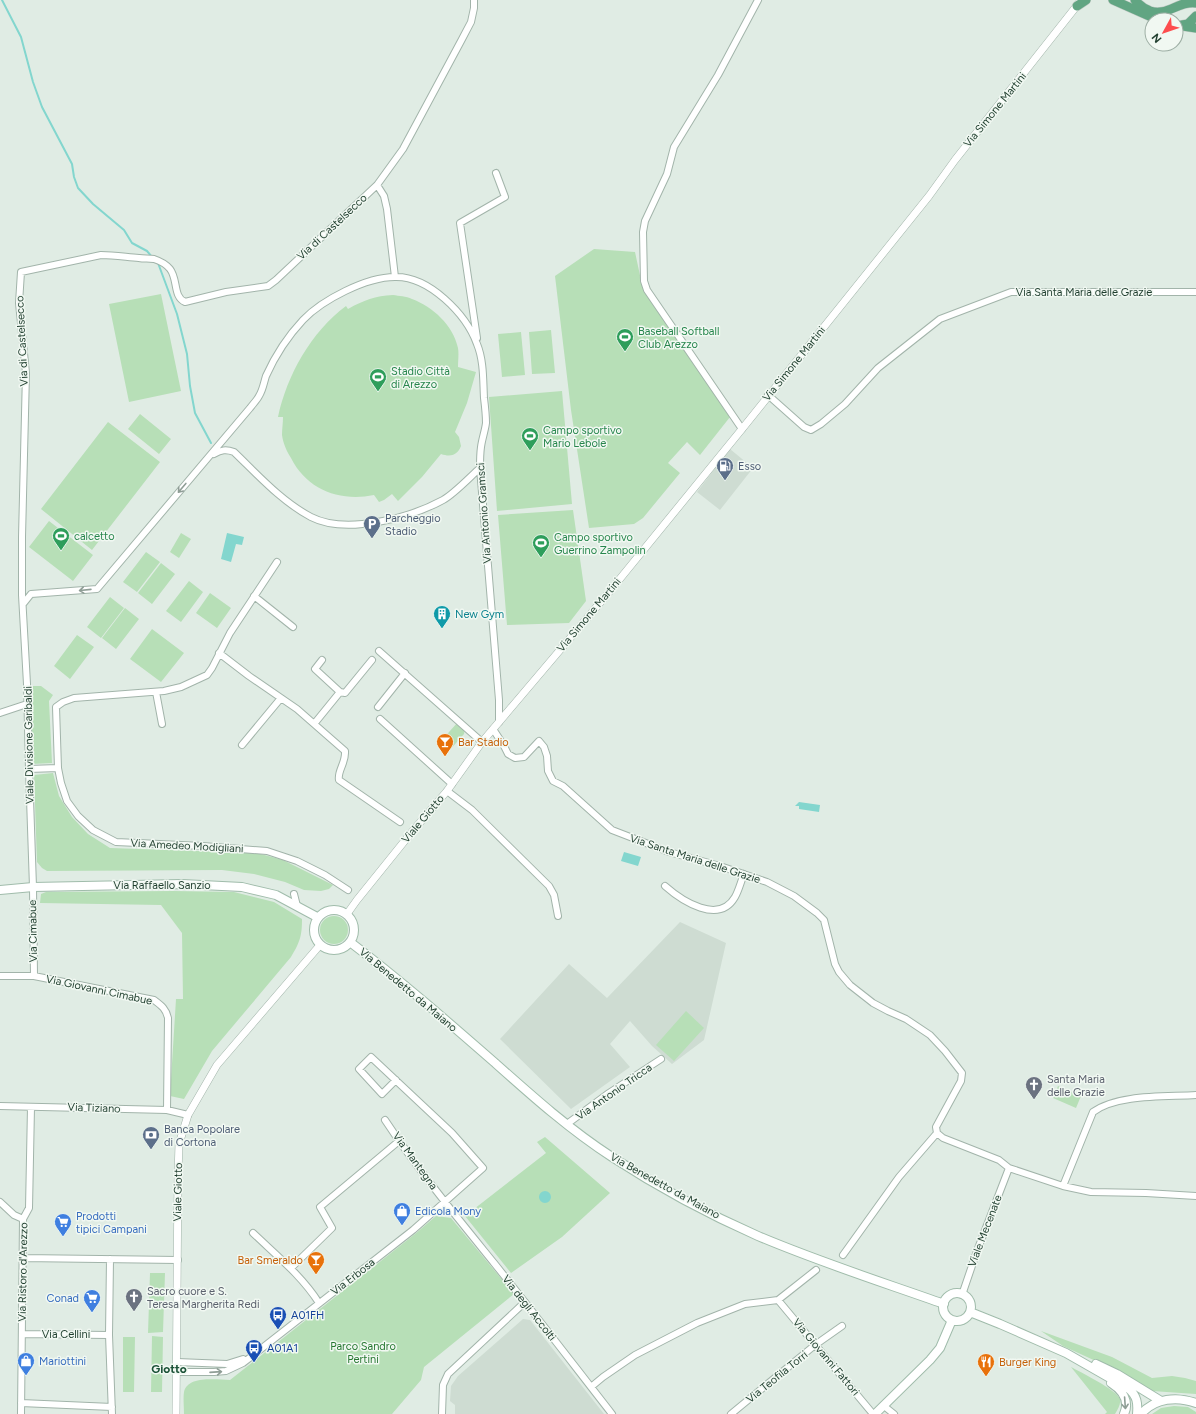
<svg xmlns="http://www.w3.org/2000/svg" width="1196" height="1414" font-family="Figtree,sans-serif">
	<rect width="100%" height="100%" fill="#e0ece4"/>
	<path fill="#cedcd2" d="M730,449l23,19 -33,42 -23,-18z
		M680,922l46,21 -22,97 -32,24 -20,-18 -22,-25 -20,23 20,23 -59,42 -71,-70 69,-75 38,34z
		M523,1319l7,1 74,94h-149v-9l-5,-4 1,-15 7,-10z"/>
	<path fill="#b7dfb7" d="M594,249l41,3 6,28 89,137 -30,38 -13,-13 -19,21 12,10 -37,45 -9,6 -45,4 -18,-118 -16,-134z
		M161,294l20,97 -52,11 -20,-98z
		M393,295c6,1 13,1 19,4 21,8 41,26 46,49 1,6 0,13 0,19l18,5 -9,31 -12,29 4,5 2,9c-4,10 -11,11 -20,8l-19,23 -24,24 -6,-7 -8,6 -5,2 -5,-7c-34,7 -67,-5 -83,-37 -4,-6 -8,-15 -9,-23 0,-6 1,-12 1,-18h-5c9,-42 33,-85 68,-111l2,3c16,-9 27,-13 45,-14z
		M551,330l4,43 -23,1 -3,-42z
		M521,332l4,43 -23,2 -4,-43z
		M562,391l10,113 -75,7 -8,-114z
		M140,414l31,25 -12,15 -31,-25z
		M108,422l52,40 -68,88 -51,-41z
		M573,510l13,91 -17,22 -62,2 -9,-110z
		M49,521l44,34 -20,26 -44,-34z
		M181,533l10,6 -12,19 -9,-6z
		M146,552l14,10 -23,30 -14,-10z
		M161,563l14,11 -23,30 -14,-11z
		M189,581l14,11 -22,30 -15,-11z
		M210,593l21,15 -14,20 -21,-15z
		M110,597l14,11 -23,30 -14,-11z
		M125,608l14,11 -23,30 -14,-11z
		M152,629l32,24 -23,29 -31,-23z
		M77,635l17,12 -24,32 -16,-13z
		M31,686h10l12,9 -4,6 3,62 -20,1z
		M458,722l7,6 -1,6 -15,17 -9,-9z
		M53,773l6,23 13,21 16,17 22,14 147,5 26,7 50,25 -4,4 -8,2 -17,-1 -19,-8 -31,-8 -32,-4 -175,1 -5,-3 -5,-6 -3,-87z
		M173,891l61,1 40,10 28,17c0,17 -2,23 -11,38l-79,94 -28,48 -14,-3 6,-97h7l-1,-66 -21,-28 -121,-2 1,-9 5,-2z
		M320 930a14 14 0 1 1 28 0a14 14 0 1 1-28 0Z
		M686,1011l18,17 -30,33 -18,-16z
		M1058,1086l23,10 -5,12 -23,-10z
		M545,1137l65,56 -48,44 -51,36 -46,-57 81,-63 -9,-11z
		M436,1216l15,2 63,76 -90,73 -3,13 -29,34h-208c0,-7 -1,-16 0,-22 4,-17 33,-12 46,-12l185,-146z
		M150,1273h15l-2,59 -15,1z
		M1041,1331l71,26 40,21 20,-2 13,2 11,3v13l-44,-3 -41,-23 -48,-22z
		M152,1336l11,1 -1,55h-11z
		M123,1337h12l-1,55h-11z
		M1071,1367c9,5 46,23 49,32 1,5 -2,10 -5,15h-10l2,-2z
		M1174,1406l14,1 8,5v2h-44l9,-6z"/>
	<path fill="#83d6ce" d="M227,533l17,4 -2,8 -6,-1 -5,18 -10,-3z
		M799,802l21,3 -1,7 -20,-3v-3h-4z
		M624,852l17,5 -3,9 -17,-5z
		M539 1197a6 6 0 1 1 12 0a6 6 0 1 1-12 0Z"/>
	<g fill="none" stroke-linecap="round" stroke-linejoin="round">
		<path stroke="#83d6ce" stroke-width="2" d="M2,0l19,37 12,45 9,25 30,57 2,13 4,11 15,16 31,26 8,13 15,8 5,6
			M158,263l19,51 10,40 3,32 5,27 16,30"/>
		<defs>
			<path id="minor" d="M395,277l-8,-68 -3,-13 -7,-11 26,-36 58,-108 10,-19 3,-14v-8
				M477,338l-17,-115 45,-26 -9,-24
				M768,395l36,32 7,3 10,-6 24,-20 33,-36 62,-49 71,-27h185
				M742,429l-95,-139 -3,-9 -1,-49 2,-11 22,-47 7,-27 44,-72 40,-75
				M214,454c7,-4 12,-5 20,-2 24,23 47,49 77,65 35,18 99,1 132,-17 11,-6 27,-23 37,-32
				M254,596l39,31
				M23,604l8,-10 66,-5 153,-181c3,-4 7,-8 9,-12 4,-6 5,-14 7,-20 9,-20 22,-40 37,-56 19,-20 63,-43 92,-43 34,-1 71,37 82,67 7,17 6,37 7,54 1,8 2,17 2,25 -1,8 -4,16 -5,24 -1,7 -1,14 -1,21l19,232v22
				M379,651l103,91
				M219,653l30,23 48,33 48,42c1,12 -8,20 -6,29l61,42
				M156,692l6,32
				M340,692l5,1 27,-33
				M378,707l27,-34
				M0,713l27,-9
				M380,719l72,65
				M314,724l26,-32 -25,-23 7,-9
				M493,729l11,17 4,8 7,4 9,-1 15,-16 5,6 3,9 1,15 5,10 10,5 49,44 57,22 51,14 47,16 27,14 23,17 7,7 11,44 4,8 11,13 23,18 15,8 18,8 24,16 15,16 17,22 -1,8 -25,46 1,6 6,5 56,22 10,8 54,18 28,6 55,1 50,3
				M242,745l39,-47
				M58,768l-2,-61 7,-5 11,-4 90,-7 17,-4 26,-12 5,-7 18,-35 47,-71
				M29,769l29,-1 3,15 6,18 11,15 15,14 23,12 87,4 64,5 30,10 28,14 23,15
				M447,791l25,19 77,76 5,9 4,21
				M665,886c17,15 54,39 70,11 4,-7 6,-16 9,-23
				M294,894l3,12
				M0,976h34l120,24c8,6 12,9 14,18l-1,92
				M34,976l-1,-89 -4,-118 -2,-85 -5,-89v-58l4,-164 -7,-70 2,-31 80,-17c13,0 25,2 38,3 5,1 10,0 15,1 6,2 12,5 16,10 8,10 3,28 15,33l41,-10 42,-6 8,-6 101,-95
				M0,1106l167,4 21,5
				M385,1120c33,50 71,96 109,143 40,50 79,101 118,151
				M567,1124l42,-31 52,-34
				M1063,1186l30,-74c24,-18 73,-15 103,-17
				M0,1202l14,13 9,4
				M253,1233c23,22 49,43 66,70
				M843,1255l56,-78 38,-44
				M22,1258l156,2
				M110,1259l-1,76 3,79
				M291,1268l41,-40 -12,-21 79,-66
				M962,1295l15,-44 32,-83
				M778,1300l95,114
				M22,1334l87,1
				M177,1362l50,2 16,-5
				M177,1372h37l12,-1 17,-8 170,-133 70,-62 -31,-35 -81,-76 -12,12 23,25 14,-14
				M591,1387l12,-10 32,-22 62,-32 48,-19 33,-4 38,-30
				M21,1403l91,4
				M884,1406l10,8
				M21,1414l2,-195 6,-11 2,-101
				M442,1414l1,-29 5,-11 77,-72
				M731,1414l84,-69 27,-19"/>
			<path id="tertiary" d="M347,914l10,-14 54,-67 36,-42 35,-49 128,-151 132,-162 187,-233 26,-36 124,-157
				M176,1414l2,-240 1,-30 9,-29 29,-50 103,-120"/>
			<path id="secondary" d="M0,890l33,-3 149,-3 60,3 34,8 41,22
				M314 930a20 20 0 1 1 40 0a20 20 0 1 1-40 0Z
				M350,942c50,38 97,79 144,120 37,33 76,68 118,95 46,30 96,57 146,79 61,26 124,46 186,68
				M943 1307a14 14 0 1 1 28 0a14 14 0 1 1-28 0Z
				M970,1312l30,12 66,29 63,36c8,7 9,14 8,25
				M1096,1364l21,10 44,27
				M1111,1383c11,7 19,18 13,31
				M875,1414l55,-54 10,-12 12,-28
				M1141,1414c14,-16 36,-18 55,-11"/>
			<path id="primary" d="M1113,0l45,20
				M1135,0c4,5 10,9 15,11 17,6 29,-11 46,-8
				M1077,6l9,-6
				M1176,25l20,3
				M1182,25l6,-1 8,-8"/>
		</defs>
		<use href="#minor" stroke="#a2b4aa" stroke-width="8"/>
		<use href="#tertiary" stroke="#a2b4aa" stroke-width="8"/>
		<use href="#secondary" stroke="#a0bcab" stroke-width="10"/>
		<use href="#primary" stroke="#c0c9c4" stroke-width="10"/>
		<use href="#minor" stroke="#fff" stroke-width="6"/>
		<use href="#tertiary" stroke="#fff" stroke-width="7"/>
		<use href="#secondary" stroke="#fff" stroke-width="8"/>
		<use href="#primary" stroke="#61a582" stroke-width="9"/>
	</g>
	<defs><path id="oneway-shaft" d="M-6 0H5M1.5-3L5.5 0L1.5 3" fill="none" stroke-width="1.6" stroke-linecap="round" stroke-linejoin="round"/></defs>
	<g stroke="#8f9e96">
		<use href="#oneway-shaft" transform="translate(182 488) rotate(130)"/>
		<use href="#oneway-shaft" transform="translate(85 590) rotate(174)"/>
		<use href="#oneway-shaft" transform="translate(216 1372) rotate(-4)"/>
		<use href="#oneway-shaft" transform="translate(1125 1403) rotate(86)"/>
	</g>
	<defs>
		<symbol id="stadium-pin" viewBox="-11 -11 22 30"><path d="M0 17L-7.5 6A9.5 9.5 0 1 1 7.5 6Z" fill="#2e9e5b" stroke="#f1f8f2"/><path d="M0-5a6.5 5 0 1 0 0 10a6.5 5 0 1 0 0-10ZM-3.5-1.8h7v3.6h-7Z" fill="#fff"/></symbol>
		<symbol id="fuel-pin" viewBox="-11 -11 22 30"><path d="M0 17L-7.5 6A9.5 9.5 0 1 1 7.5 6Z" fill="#5c6f8a" stroke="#f1f8f2"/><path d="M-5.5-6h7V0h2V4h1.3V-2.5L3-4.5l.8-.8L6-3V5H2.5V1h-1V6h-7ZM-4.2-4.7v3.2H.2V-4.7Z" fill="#fff"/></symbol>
		<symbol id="parking-pin" viewBox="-11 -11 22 30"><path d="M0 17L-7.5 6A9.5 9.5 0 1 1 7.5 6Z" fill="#5c6f8a" stroke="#f1f8f2"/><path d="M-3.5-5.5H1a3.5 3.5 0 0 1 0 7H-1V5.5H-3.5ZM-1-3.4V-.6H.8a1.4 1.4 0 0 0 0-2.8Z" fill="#fff"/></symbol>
		<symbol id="building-pin" viewBox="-11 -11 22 30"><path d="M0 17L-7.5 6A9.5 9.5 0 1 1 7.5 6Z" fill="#0f9aa8" stroke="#f1f8f2"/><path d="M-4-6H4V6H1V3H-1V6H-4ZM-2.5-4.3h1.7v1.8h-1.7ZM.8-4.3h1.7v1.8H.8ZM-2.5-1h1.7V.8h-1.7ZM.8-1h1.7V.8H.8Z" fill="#fff"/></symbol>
		<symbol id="bar-pin" viewBox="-11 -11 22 30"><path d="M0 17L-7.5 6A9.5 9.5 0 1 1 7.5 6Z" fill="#e8710a" stroke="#f1f8f2"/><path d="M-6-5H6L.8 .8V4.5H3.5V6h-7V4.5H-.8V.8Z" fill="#fff"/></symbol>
		<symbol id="church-pin" viewBox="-11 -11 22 30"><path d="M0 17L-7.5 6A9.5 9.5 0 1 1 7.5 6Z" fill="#6b7280" stroke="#f1f8f2"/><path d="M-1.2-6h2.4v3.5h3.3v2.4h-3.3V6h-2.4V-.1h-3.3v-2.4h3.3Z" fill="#fff"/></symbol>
		<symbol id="bank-pin" viewBox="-11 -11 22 30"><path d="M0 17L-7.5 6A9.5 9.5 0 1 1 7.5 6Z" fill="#5c6f8a" stroke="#f1f8f2"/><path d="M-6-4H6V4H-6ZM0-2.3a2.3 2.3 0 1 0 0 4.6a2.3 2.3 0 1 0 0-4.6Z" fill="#fff"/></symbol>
		<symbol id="shop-pin" viewBox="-11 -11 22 30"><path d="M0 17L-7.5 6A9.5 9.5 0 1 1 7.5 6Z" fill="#3f7fe0" stroke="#f1f8f2"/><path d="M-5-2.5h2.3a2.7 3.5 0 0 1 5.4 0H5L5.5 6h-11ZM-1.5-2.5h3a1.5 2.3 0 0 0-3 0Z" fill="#fff"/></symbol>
		<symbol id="supermarket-pin" viewBox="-11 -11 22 30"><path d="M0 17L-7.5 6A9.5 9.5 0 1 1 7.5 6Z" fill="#3f7fe0" stroke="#f1f8f2"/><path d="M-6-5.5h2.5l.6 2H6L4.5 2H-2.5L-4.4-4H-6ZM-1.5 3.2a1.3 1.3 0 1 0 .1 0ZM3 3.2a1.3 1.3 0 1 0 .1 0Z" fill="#fff"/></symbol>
		<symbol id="bus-pin" viewBox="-11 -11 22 30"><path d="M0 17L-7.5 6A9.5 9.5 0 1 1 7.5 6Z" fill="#1a4fb4" stroke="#f1f8f2"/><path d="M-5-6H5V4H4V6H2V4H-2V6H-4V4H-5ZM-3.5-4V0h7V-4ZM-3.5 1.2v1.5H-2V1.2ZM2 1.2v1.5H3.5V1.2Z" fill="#fff"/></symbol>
		<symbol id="restaurant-pin" viewBox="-11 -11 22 30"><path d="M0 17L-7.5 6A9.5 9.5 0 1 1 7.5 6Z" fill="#e8710a" stroke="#f1f8f2"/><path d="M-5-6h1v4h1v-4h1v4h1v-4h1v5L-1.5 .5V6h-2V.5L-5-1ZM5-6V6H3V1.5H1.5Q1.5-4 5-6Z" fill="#fff"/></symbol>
	</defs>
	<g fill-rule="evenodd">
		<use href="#stadium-pin" x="615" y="327" width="20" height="27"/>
		<use href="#stadium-pin" x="368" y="367" width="20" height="27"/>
		<use href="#stadium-pin" x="520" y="426" width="20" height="27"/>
		<use href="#fuel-pin" x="715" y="456" width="20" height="27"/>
		<use href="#parking-pin" x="362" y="514" width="20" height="27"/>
		<use href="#stadium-pin" x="51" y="526" width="20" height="27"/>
		<use href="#stadium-pin" x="531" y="533" width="20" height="27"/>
		<use href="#building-pin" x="432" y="604" width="20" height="27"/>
		<use href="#bar-pin" x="435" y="732" width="20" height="27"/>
		<use href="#church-pin" x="1024" y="1075" width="20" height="27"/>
		<use href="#bank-pin" x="141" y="1125" width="20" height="27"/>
		<use href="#shop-pin" x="392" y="1201" width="20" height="27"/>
		<use href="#supermarket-pin" x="53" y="1212" width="20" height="27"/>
		<use href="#bar-pin" x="306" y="1250" width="20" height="27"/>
		<use href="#church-pin" x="124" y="1287" width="20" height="27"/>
		<use href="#supermarket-pin" x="82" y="1288" width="20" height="27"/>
		<use href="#bus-pin" x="268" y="1305" width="20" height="27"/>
		<use href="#bus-pin" x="244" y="1338" width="20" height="27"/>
		<use href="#shop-pin" x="16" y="1351" width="20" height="27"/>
		<use href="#restaurant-pin" x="976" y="1352" width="20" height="27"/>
	</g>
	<g text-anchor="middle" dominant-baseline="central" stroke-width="3" stroke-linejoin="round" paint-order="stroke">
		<g font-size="11" fill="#1f3e2e" stroke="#f1f8f2">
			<text transform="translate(995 110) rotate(-51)">Via Simone Martini</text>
			<text transform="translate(332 227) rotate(-43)">Via di Castelsecco</text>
			<text x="1084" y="292">Via Santa Maria delle Grazie</text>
			<text transform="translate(22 341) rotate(-93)">Via di Castelsecco</text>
			<text transform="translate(794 364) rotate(-51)">Via Simone Martini</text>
			<text transform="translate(484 513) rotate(-94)">Via Antonio Gramsci</text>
			<text transform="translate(589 615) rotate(-50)">Via Simone Martini</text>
			<text transform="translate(29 745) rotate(-91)">Viale Divisione Garibaldi</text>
			<text transform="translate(423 819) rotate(-50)">Viale Giotto</text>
			<text transform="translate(187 846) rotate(3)">Via Amedeo Modigliani</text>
			<text transform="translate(695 859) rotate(18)">Via Santa Maria delle Grazie</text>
			<text x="162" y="885">Via Raffaello Sanzio</text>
			<text transform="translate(33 931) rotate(-91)">Via Cimabue</text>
			<text transform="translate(99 990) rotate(12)">Via Giovanni Cimabue</text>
			<text transform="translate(408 990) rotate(40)">Via Benedetto da Maiano</text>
			<text transform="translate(614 1092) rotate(-35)">Via Antonio Tricca</text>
			<text transform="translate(94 1108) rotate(2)">Via Tiziano</text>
			<text transform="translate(415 1161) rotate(54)">Via Mantegna</text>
			<text transform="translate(665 1186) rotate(29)">Via Benedetto da Maiano</text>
			<text transform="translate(178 1192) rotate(-89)">Viale Giotto</text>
			<text transform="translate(985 1231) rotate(-69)">Viale Mecenate</text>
			<text transform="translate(23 1272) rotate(-89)">Via Ristoro d'Arezzo</text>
			<text transform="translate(353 1277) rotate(-38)">Via Erbosa</text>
			<text transform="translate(529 1308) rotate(52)">Via degli Accolti</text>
			<text x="66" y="1334">Via Cellini</text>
			<text transform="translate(826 1357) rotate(50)">Via Giovanni Fattori</text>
			<text transform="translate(777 1377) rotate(-39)">Via Teofila Torri</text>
		</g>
		<g font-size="11" fill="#27864d" stroke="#f1f8f2" text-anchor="start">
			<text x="638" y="331">Baseball Softball<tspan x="638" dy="13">Club Arezzo</tspan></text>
			<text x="391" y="371">Stadio Città<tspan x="391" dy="13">di Arezzo</tspan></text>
			<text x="543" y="430">Campo sportivo<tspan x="543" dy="13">Mario Lebole</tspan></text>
			<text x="74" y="536">calcetto</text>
			<text x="554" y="537">Campo sportivo<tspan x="554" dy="13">Guerrino Zampolin</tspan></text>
		</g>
		<g font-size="11" fill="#4e5e75" stroke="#f1f8f2" text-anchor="start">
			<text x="738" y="466">Esso</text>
			<text x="385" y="518">Parcheggio<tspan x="385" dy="13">Stadio</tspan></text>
			<text x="164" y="1129">Banca Popolare<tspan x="164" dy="13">di Cortona</tspan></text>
		</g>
		<g font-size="11" fill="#0d838f" stroke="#f1f8f2" text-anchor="start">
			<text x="455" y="614">New Gym</text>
		</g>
		<g font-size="11" fill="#c56008" stroke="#f1f8f2" text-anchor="start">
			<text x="458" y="742">Bar Stadio</text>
			<text x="303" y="1260" text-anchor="end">Bar Smeraldo</text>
			<text x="999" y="1362">Burger King</text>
		</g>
		<g font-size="11" fill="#5b616d" stroke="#f1f8f2" text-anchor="start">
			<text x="1047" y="1079">Santa Maria<tspan x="1047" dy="13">delle Grazie</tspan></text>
			<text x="147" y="1291">Sacro cuore e S.<tspan x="147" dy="13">Teresa Margherita Redi</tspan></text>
		</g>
		<g font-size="11" fill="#366cbe" stroke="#f1f8f2" text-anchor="start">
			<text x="415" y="1211">Edicola Mony</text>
			<text x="76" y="1216">Prodotti<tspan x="76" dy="13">tipici Campani</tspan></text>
			<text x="79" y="1298" text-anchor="end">Conad</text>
			<text x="39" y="1361">Mariottini</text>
		</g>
		<g font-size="11" fill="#164399" stroke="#f1f8f2" text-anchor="start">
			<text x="291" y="1315">A01FH</text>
			<text x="267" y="1348">A01A1</text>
		</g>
		<g font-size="11" fill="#267831" stroke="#f1f8f2">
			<text x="363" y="1346">Parco Sandro<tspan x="363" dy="13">Pertini</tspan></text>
		</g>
		<g font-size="12" font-weight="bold" fill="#1a5136" stroke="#f1f8f2">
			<text x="169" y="1369">Giotto</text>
		</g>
	</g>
	<g transform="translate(1164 32) rotate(230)"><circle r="19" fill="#f1f8f2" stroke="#9daea4"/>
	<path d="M0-3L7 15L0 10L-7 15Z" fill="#fd4d4e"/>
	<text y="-6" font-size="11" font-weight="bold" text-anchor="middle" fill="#1f3e2e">N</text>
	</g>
</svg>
